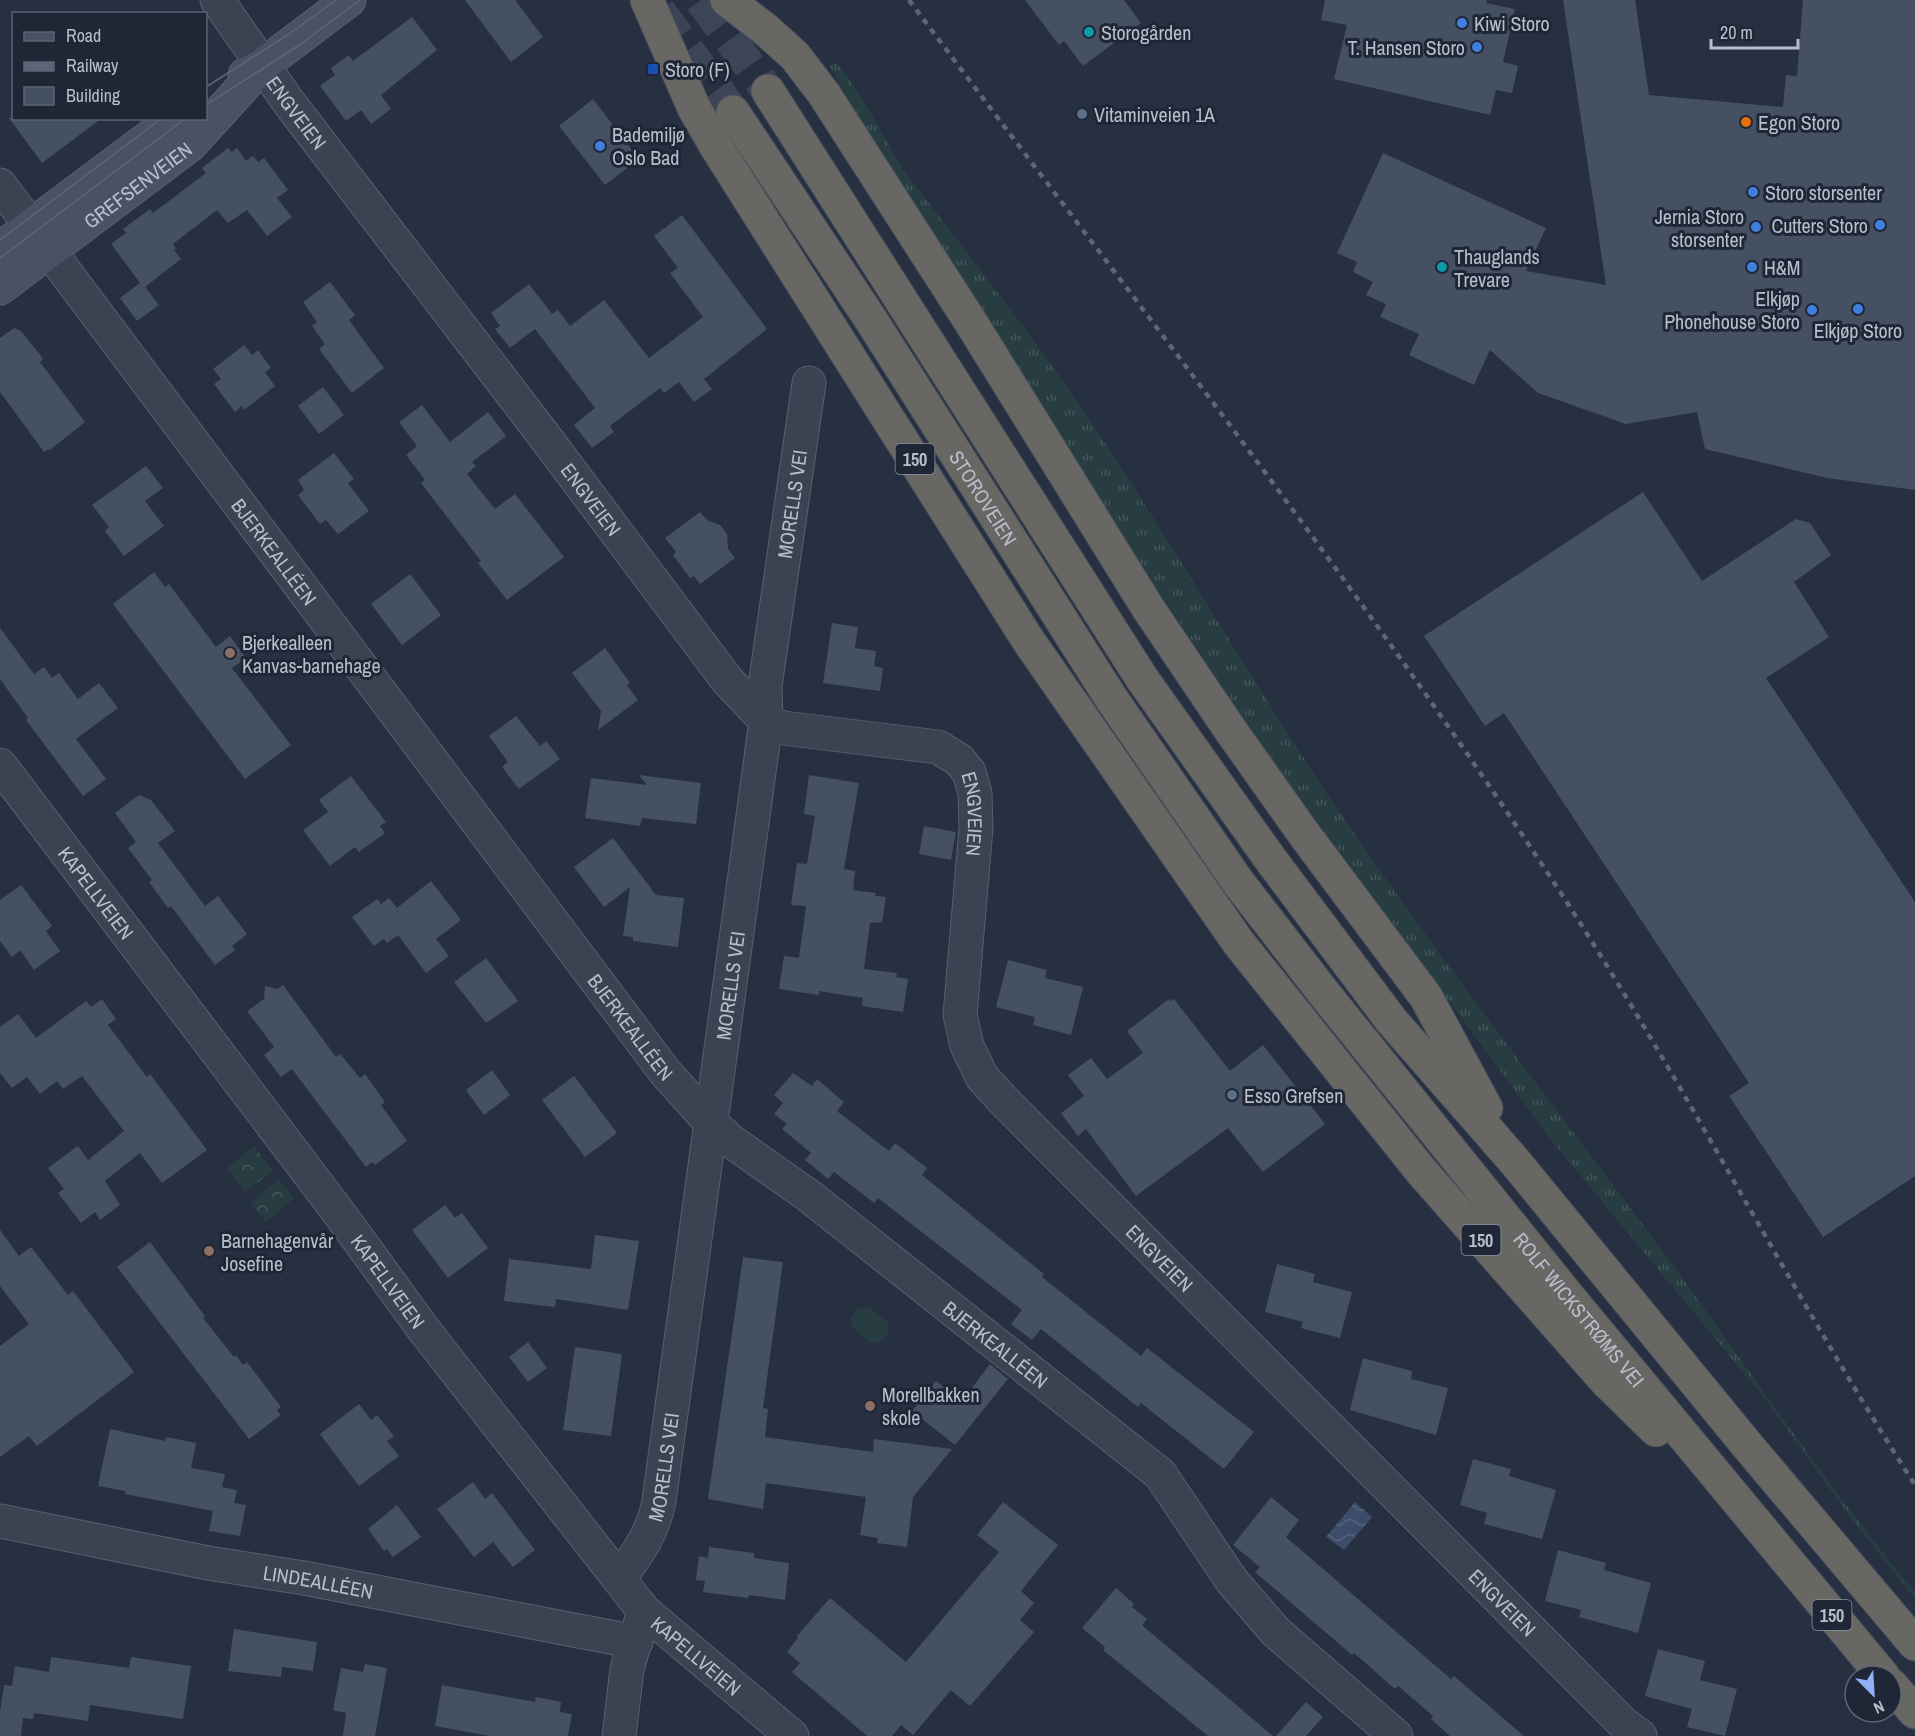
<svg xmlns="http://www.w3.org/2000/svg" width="1915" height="1736" font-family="'Archivo Narrow',sans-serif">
	<defs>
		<pattern id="grass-tufts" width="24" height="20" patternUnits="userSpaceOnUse" patternTransform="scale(1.5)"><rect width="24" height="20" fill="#283d42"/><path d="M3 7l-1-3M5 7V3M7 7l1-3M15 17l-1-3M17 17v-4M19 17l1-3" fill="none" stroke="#45575c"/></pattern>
		<pattern id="park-crowns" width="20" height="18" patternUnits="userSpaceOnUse" patternTransform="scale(1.5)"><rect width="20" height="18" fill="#283d42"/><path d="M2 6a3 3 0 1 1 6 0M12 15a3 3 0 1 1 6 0" fill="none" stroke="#45575c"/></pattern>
		<pattern id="water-waves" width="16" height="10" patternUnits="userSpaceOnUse" patternTransform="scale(1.5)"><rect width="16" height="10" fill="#3c4c6a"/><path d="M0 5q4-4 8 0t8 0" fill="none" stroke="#56647e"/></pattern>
	</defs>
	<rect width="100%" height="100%" fill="#263041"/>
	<path fill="url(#grass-tufts)" d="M836,62c31,36 48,81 76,119 57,75 116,148 169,226 76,112 144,229 217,342 109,169 234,327 354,488 88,118 169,242 263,355v7l-62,-78 -88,-122 -217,-263 -287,-391 -132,-199 -279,-444 -20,-36z"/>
	<path fill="url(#park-crowns)" d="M254,1146l19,25 -28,21 -18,-24z
		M278,1179l16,19 -28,24 -15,-19z"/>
	<path fill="#283d42" d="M869,1307l19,15 1,10 -8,10 -10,1 -19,-16 -1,-10 7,-9z"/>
	<path fill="url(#water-waves)" d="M1355,1502l17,15 -28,33 -18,-13z"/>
	<path fill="#465063" d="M465,0h50l28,37 -32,25z
		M1025,0h99l17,23 -58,43 -19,-25 -5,4z
		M1325,0h162l-1,3 29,6 -12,53 15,4 -6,27 -16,-3 -6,25 -156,-36 13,-54 -26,-5z
		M1563,0h72l14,95 134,12 3,-32 11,1 6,-76h112v490l-88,-12 -122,-29 -8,-37 -71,12 -88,-31 -48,-43 -16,35 -65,-30 10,-21 -39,-17 6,-13 -20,-9 7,-13 -20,-10 4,-10 -20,-9 46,-100 163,75 -20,43 80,14z
		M412,17l25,33 -56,45 10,14 -20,15 -10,-14 -15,11 -26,-35 15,-11 -4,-7 18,-13 4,6z
		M593,99l46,60 -34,26 -46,-59z
		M9,118h93l-60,45z
		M228,148l4,4 5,-4 9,13 7,-5 5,6 6,-4 24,32 -11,8 15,19 -25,19 -20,-26 -19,13 -11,-13 -44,34 3,5 -2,1 7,9 -36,28 14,18 -22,16 -17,-23 20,-15 -29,-39 15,-11 -3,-4 27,-20 3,4 53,-40 -4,-5z
		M682,215l85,114 -63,50 8,10 -18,13 -15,-20 -15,11 -4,-5 -50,38 4,6 -22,16 -18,-23 21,-17 -60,-79 -25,19 -15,-19 5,-3 -9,-13 38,-29 23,30 6,-4 12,16 34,-26 45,58 54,-41 -33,-44 8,-5 -24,-32z
		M330,282l25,33 -6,5 35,48 -32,25 -33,-44 6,-5 -13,-18 5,-4 -14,-20z
		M14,328l7,3 17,21 5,7 -3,3 45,60 -35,28 -1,-1 -5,3 -44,-60v-54z
		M244,345l8,10 6,-5 13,18 -6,4 10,14 -31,24 -2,-4 -7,6 -21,-28 7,-5 -8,-10z
		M323,387l21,28 -25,19 -21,-28z
		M422,405l28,37 38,-30 18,24 -34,26 4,4 -9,8 28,35 20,-15 49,63 -57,43 -29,-37 3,-2 -60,-78 4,-3 -19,-25 11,-9 -18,-24z
		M334,453l20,26 -6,4 21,28 -31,23 -12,-14 -6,4 -22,-29 6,-5 -6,-10z
		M146,466l17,22 -18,13 19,25 -40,30 -19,-25 4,-4 -17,-22z
		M1643,492l59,89 94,-62 14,4 21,32 -37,27 35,55 -63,41 149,224v274l-92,61 -94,-141 20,-13 -245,-370 -19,13 -61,-90z
		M700,512l7,8 13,5 7,9 1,15 7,9 -35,26 -6,-8 -4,2 -17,-23 3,-3 -11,-14z
		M154,572l11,15 4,-3 47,63 14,-11 16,22 -14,10 59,77 -46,34 -132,-175z
		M410,574l31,41 -39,30 -31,-41z
		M832,623l26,4 -3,21 21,3 -2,15 9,2 -3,23 -57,-8z
		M0,628l34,46 10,-7 8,11 7,-5 19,26 21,-16 19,25 -42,31 30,40 -23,17 -57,-76 2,-2 -28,-39z
		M605,648l25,35 -3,2 11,15 -40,30 3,-19 -29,-38z
		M516,716l24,30 6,-5 14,18 -41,30 -17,-22 6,-5 -19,-26z
		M639,775l62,8 -5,41 -54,-6 -2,8 -55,-8 6,-40 56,7z
		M809,775l50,8 -15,86 11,2 -2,19 23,3 -1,3 11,1 -4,25 -12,1 -6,46 33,4 -1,4 12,2 -5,33 -41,-6 1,-8 -44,-7v4l-40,-6 5,-33 15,2 7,-52 -15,-1 6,-42 10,1 8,-48 -11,-2z
		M351,776l35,46 -6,4 5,7 -26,19 -4,-5 -25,19 -27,-36 25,-18 -9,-12z
		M139,795l12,5 24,31 -17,12 47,63 13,-10 29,38 -15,12 3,4 -20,15 -44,-59 -3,2 -19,-26 3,-2 -24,-32 8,-6 -21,-29z
		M924,826l32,6 -5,28 -32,-6z
		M613,838l43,57 28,3 -6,49 -45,-6v-4l-10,-1 7,-49 -26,20 -30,-40z
		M431,881l30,39 -25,19 13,17 -23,17 -28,-38 -11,8 -3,-4 -10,7 -22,-29 25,-18 4,5 8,-6 8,10z
		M21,885l31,41 -6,5 14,20 -26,19 -14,-20 -8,7 -12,-16v-41z
		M486,958l32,43 -32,22 -32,-41z
		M1008,960l39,10 -2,8 38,9 -12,48 -38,-10 2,-8 -39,-10z
		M283,985l53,72 4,-3 20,24 5,-4 20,28 -4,3 26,36 -32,24 -3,-3 -6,5 -74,-98 -11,8 -17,-22 10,-8 -27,-36 17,-12 1,-13 12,3z
		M102,999l14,20 -8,6 39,52 3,-3 57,76 -45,33 -22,-30 -35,28 15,24 -20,15 -5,-8 -14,11 -23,-30 6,-4 -16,-21 30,-22 10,14 36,-29 -42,-55 -19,13 -6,-8 -17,13 -13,-17 -15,11 -12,-15v-46l18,-13 18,24 50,-37 5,6z
		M1169,999l2,2 3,-2 56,72 33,-26 62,79 -62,48 -35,-44 -92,68 -50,-67 -8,7 -17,-23 23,-17 -16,-21 23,-17 16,21 36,-26 -16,-22z
		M492,1070l18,25 -26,20 -18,-25z
		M793,1073l19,13 5,-7 27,23 -7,9 52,40 6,-8 32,25 -5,7 122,99 -2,3 99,79 6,-8 107,84 -30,37 -83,-66 -3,4 -97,-78 -9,11 -21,-16 11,-14 -144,-112 -4,5 -40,-31 -6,7 -23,-19 6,-7 -29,-24 5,-5 -13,-10 9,-11 -9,-8z
		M574,1076l43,57 -32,24 -43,-57z
		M445,1205l10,13 7,-5 26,35 -40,30 -36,-48z
		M0,1230l19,26 12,-9 37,48 5,-4 61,81 -97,74 -8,-10 -29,21v-111l29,-22 -29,-38z
		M595,1235l44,6 -11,69 -72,-11 -1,8 -51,-6 5,-42 82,10z
		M150,1242l55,74 -2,2 31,39 2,-2 7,10 4,-3 34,45 -4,3 4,5 -32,24 -132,-172z
		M743,1257l40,5 -20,146 5,1 -3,28 108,15 1,-13 78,10 -39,48 -6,50 -30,-4 1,-5 -18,-3 6,-38 -100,-14 -3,26 -55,-10z
		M1277,1264l38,10 -2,8 39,10 -12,46 -39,-10 2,-6 -38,-10z
		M528,1342l19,26 -19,14 -19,-25z
		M575,1347l47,7 -11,82 -48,-6z
		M1363,1358l49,13 -1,8 37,9 -12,47 -86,-25z
		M990,1364l18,15 -53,66 -43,-34 24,-30 26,20z
		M359,1404l12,16 6,-5 17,21 -7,5 12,15 -40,30 -39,-52z
		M110,1429l55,12 1,-4 30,6 -5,25 34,6 -3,13 15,3 -3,13 12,2 -6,31 -31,-5 4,-20 -88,-17v-3l-27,-5z
		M1473,1459l38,10 -2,7 47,14 -14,49 -58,-15 3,-11 -27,-8z
		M473,1482l12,17 7,-6 43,57 -22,17 -20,-25 -19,15 -37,-48z
		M1271,1497l28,23 -13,17 165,142 3,-3 70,60h-74l-19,-17 2,-3 -35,-30 -3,3 -41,-36 -2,2 -97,-83 5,-5 -27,-22z
		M1003,1502l55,43 -37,46 13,12 -14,17 14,12 -64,74 -19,-16 -38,45 -12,-10 -9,11h-25l-75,-64 8,-9 -13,-11 11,-14 -1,-2 33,-38 76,64 93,-110 -22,-17z
		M397,1505l24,32 -28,20 -6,-8 -3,2 -16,-22z
		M709,1547l45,6v5l35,5 -4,37 -36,-5 -1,3 -45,-6 2,-11 -9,-1 3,-24 9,2z
		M1558,1550l48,13 -2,7 47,13 -13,50 -59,-16 2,-7 -36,-9z
		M1116,1588l18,16 -2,3 15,12 -5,6 131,111h-65l-105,-86 2,-3 -23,-19z
		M234,1629l83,13 -4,29 -31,-4 -1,10 -53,-6z
		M1658,1649l47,12 -5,19 37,9 -12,47 -38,-9 5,-18 -47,-13z
		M51,1657l78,11 2,-11 60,9 -8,53 -93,-14 -2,16 -54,-8 -1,6 -10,-1 -2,18h-21v-25l4,-26 8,1 3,-20 34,6z
		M365,1664l22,4 -12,68h-32l3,-23 -13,-3 8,-42 22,4z
		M442,1685l93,17 1,-5 25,5 -1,10 12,2 -4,22h-78l-55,-10z
		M1306,1702l17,15 -17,19h-30z"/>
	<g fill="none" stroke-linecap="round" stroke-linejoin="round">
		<path stroke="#3c4556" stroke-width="33" stroke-dasharray="33 16" stroke-linecap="butt" d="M701,0l67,91
			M659,11l74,101"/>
		<defs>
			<g id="minor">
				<path id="s1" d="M217,0l73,104 252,329 185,247 39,41 17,7 155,19 21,13 10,12 6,21 1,35 -16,187 7,31 15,31 20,22 622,625 16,12"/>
				<path id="s2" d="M0,185l665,887 46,51 20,18 78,55 351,278 72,107 44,51 120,104"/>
				<path id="s3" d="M0,765l342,452 82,113 220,281 148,125"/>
				<path id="s4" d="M0,1521l208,42 96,15 332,64"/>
				<path id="s5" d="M619,1578c19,-24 34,-46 40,-77l107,-780 -1,-35 44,-303"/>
				<path d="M619,1736l8,-67 14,-48"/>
			</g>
			<g id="secondary">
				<path d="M245,75l18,-10 86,-65"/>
				<path d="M0,249l175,-131"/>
				<path id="s6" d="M0,288l190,-143 73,-80"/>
			</g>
			<g id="trunk">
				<path d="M647,0l47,108 23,40 311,492 210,302 184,230 184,209 50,49"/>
				<path d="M727,0l38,29 30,27 29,38 146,227 178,287 83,123 73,103 122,163 60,111"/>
				<path d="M768,91l375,589 128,180 120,160 125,143 231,282 168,199"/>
				<path id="s7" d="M733,112l140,211 238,375 127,184 85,110 244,303 316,381"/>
				<path d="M1891,1685l24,27"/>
			</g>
		</defs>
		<use href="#minor" stroke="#59606e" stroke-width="35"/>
		<use href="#secondary" stroke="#59606e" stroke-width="35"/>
		<use href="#trunk" stroke="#454d5c" stroke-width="35"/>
		<use href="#minor" stroke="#3b4251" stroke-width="33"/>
		<use href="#secondary" stroke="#495164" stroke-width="33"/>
		<use href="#trunk" stroke="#686764" stroke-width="33"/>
		<path stroke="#5d6678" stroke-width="1.5" d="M206,87l83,-53 47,-34
			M206,105l92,-59 62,-46
			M0,240l162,-122
			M0,258l186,-140"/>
		<path stroke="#5d6678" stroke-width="4.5" stroke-dasharray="6 6" stroke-linecap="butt" d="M909,0c218,291 444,577 644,881 129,196 235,407 362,604"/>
	</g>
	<g fill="#3f7fe0" stroke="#1f2737" stroke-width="2">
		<circle cx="1462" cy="23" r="6"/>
		<circle cx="1477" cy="47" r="6"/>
		<circle cx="600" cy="146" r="6"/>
		<circle cx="1753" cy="192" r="6"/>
		<circle cx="1880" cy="225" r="6"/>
		<circle cx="1756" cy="227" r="6"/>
		<circle cx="1752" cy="267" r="6"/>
		<circle cx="1858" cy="309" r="6"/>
		<circle cx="1812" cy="310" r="6"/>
	</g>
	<g fill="#0f9aa8" stroke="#1f2737" stroke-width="2">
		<circle cx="1089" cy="32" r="6"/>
		<circle cx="1442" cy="267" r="6"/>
	</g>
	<rect fill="#1a4fb4" stroke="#1f2737" stroke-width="2" x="647" y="63" width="12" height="12" rx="3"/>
	<g fill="#5c6f8a" stroke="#1f2737" stroke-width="2">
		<circle cx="1082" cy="114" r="6"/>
		<circle cx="1232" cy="1095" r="6"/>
	</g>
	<circle fill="#e8710a" stroke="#1f2737" stroke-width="2" cx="1746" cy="122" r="6"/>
	<g fill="#8d6e63" stroke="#1f2737" stroke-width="2">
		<circle cx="230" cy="653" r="6"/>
		<circle cx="209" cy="1251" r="6"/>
		<circle cx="870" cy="1406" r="6"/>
	</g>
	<g text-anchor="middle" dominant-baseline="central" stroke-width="6" stroke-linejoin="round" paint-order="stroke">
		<g fill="#1f2737" stroke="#8a919f" stroke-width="1.5">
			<rect x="895.5" y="444" width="39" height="30" rx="4.5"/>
			<rect x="1461.5" y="1225" width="39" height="30" rx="4.5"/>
			<rect x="1812.5" y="1600" width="39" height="30" rx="4.5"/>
		</g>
		<g font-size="18" font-weight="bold" fill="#b8becb">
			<text x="915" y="459">150</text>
			<text x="1481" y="1240">150</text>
			<text x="1832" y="1615">150</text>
		</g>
		<g font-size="20" fill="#b8becb" stroke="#1f2737" text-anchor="start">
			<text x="1474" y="23">Kiwi Storo</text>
			<text x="1101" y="32">Storogården</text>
			<text x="1465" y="47" text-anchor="end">T. Hansen Storo</text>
			<text x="665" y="69">Storo (F)</text>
			<text x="1094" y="114">Vitaminveien 1A</text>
			<text x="1758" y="122">Egon Storo</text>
			<text x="612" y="134">Bademiljø<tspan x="612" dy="23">Oslo Bad</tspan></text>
			<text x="1765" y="192">Storo storsenter</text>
			<text x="1744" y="216" text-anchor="end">Jernia Storo<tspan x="1744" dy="23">storsenter</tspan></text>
			<text x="1868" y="225" text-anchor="end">Cutters Storo</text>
			<text x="1454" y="256">Thauglands<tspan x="1454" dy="23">Trevare</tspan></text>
			<text x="1764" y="267">H&amp;M</text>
			<text x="1800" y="298" text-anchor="end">Elkjøp<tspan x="1800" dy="23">Phonehouse Storo</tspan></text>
			<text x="1858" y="330" text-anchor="middle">Elkjøp Storo</text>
			<text x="242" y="642">Bjerkealleen<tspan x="242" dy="23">Kanvas-barnehage</tspan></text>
			<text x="1244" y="1095">Esso Grefsen</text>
			<text x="221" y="1240">Barnehagenvår<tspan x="221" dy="23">Josefine</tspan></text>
			<text x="882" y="1394">Morellbakken<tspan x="882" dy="23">skole</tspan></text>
		</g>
		<g font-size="20" fill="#b8becb" stroke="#1f2737">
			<text stroke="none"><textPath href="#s1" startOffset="138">ENGVEIEN</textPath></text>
			<text stroke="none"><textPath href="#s6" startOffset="172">GREFSENVEIEN</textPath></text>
			<text stroke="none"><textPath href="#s7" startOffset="460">STOROVEIEN</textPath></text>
			<text stroke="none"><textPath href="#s1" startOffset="624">ENGVEIEN</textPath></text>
			<text stroke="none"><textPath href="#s5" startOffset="1094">MORELLS VEI</textPath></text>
			<text stroke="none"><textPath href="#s2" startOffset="458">BJERKEALLÉEN</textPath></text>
			<text stroke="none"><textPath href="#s1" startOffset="1164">ENGVEIEN</textPath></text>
			<text stroke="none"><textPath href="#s3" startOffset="160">KAPELLVEIEN</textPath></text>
			<text stroke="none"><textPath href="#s5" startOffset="608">MORELLS VEI</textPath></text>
			<text stroke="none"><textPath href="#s2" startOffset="1052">BJERKEALLÉEN</textPath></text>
			<text stroke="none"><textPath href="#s1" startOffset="1686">ENGVEIEN</textPath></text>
			<text stroke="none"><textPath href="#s3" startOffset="646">KAPELLVEIEN</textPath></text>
			<text stroke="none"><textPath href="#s7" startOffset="1468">ROLF WICKSTRØMS VEI</textPath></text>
			<text stroke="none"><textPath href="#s2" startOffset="1538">BJERKEALLÉEN</textPath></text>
			<text stroke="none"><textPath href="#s5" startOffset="122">MORELLS VEI</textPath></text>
			<text stroke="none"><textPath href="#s4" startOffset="324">LINDEALLÉEN</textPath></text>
			<text stroke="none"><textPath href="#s1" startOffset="2172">ENGVEIEN</textPath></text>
			<text stroke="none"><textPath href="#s3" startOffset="1132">KAPELLVEIEN</textPath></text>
		</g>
	</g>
	<rect x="12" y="12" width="195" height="108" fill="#1f2737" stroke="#5c6372" stroke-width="1.5"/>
	<rect x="24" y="32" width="30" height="9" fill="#495164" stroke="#5c6372" stroke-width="1.5"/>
	<text x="66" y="42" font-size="18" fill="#b8becb">Road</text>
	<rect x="24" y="62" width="30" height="9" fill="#5d6678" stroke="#5c6372" stroke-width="1.5"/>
	<text x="66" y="72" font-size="18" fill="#b8becb">Railway</text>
	<rect x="24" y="87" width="30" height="18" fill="#465063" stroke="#5c6372" stroke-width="1.5"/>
	<text x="66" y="102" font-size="18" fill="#b8becb">Building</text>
	<g transform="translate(1873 1694) rotate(156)"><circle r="28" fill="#1f2737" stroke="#5c6372" stroke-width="1.5"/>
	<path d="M0-4.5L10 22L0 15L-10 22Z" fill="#91b0f7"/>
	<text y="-9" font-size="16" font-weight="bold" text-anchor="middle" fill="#b8becb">N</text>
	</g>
	<path d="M1711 39v9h87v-9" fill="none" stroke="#b8becb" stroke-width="3"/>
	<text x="1720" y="39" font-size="18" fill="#b8becb" stroke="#1f2737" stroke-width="4.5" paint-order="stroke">20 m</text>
</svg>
